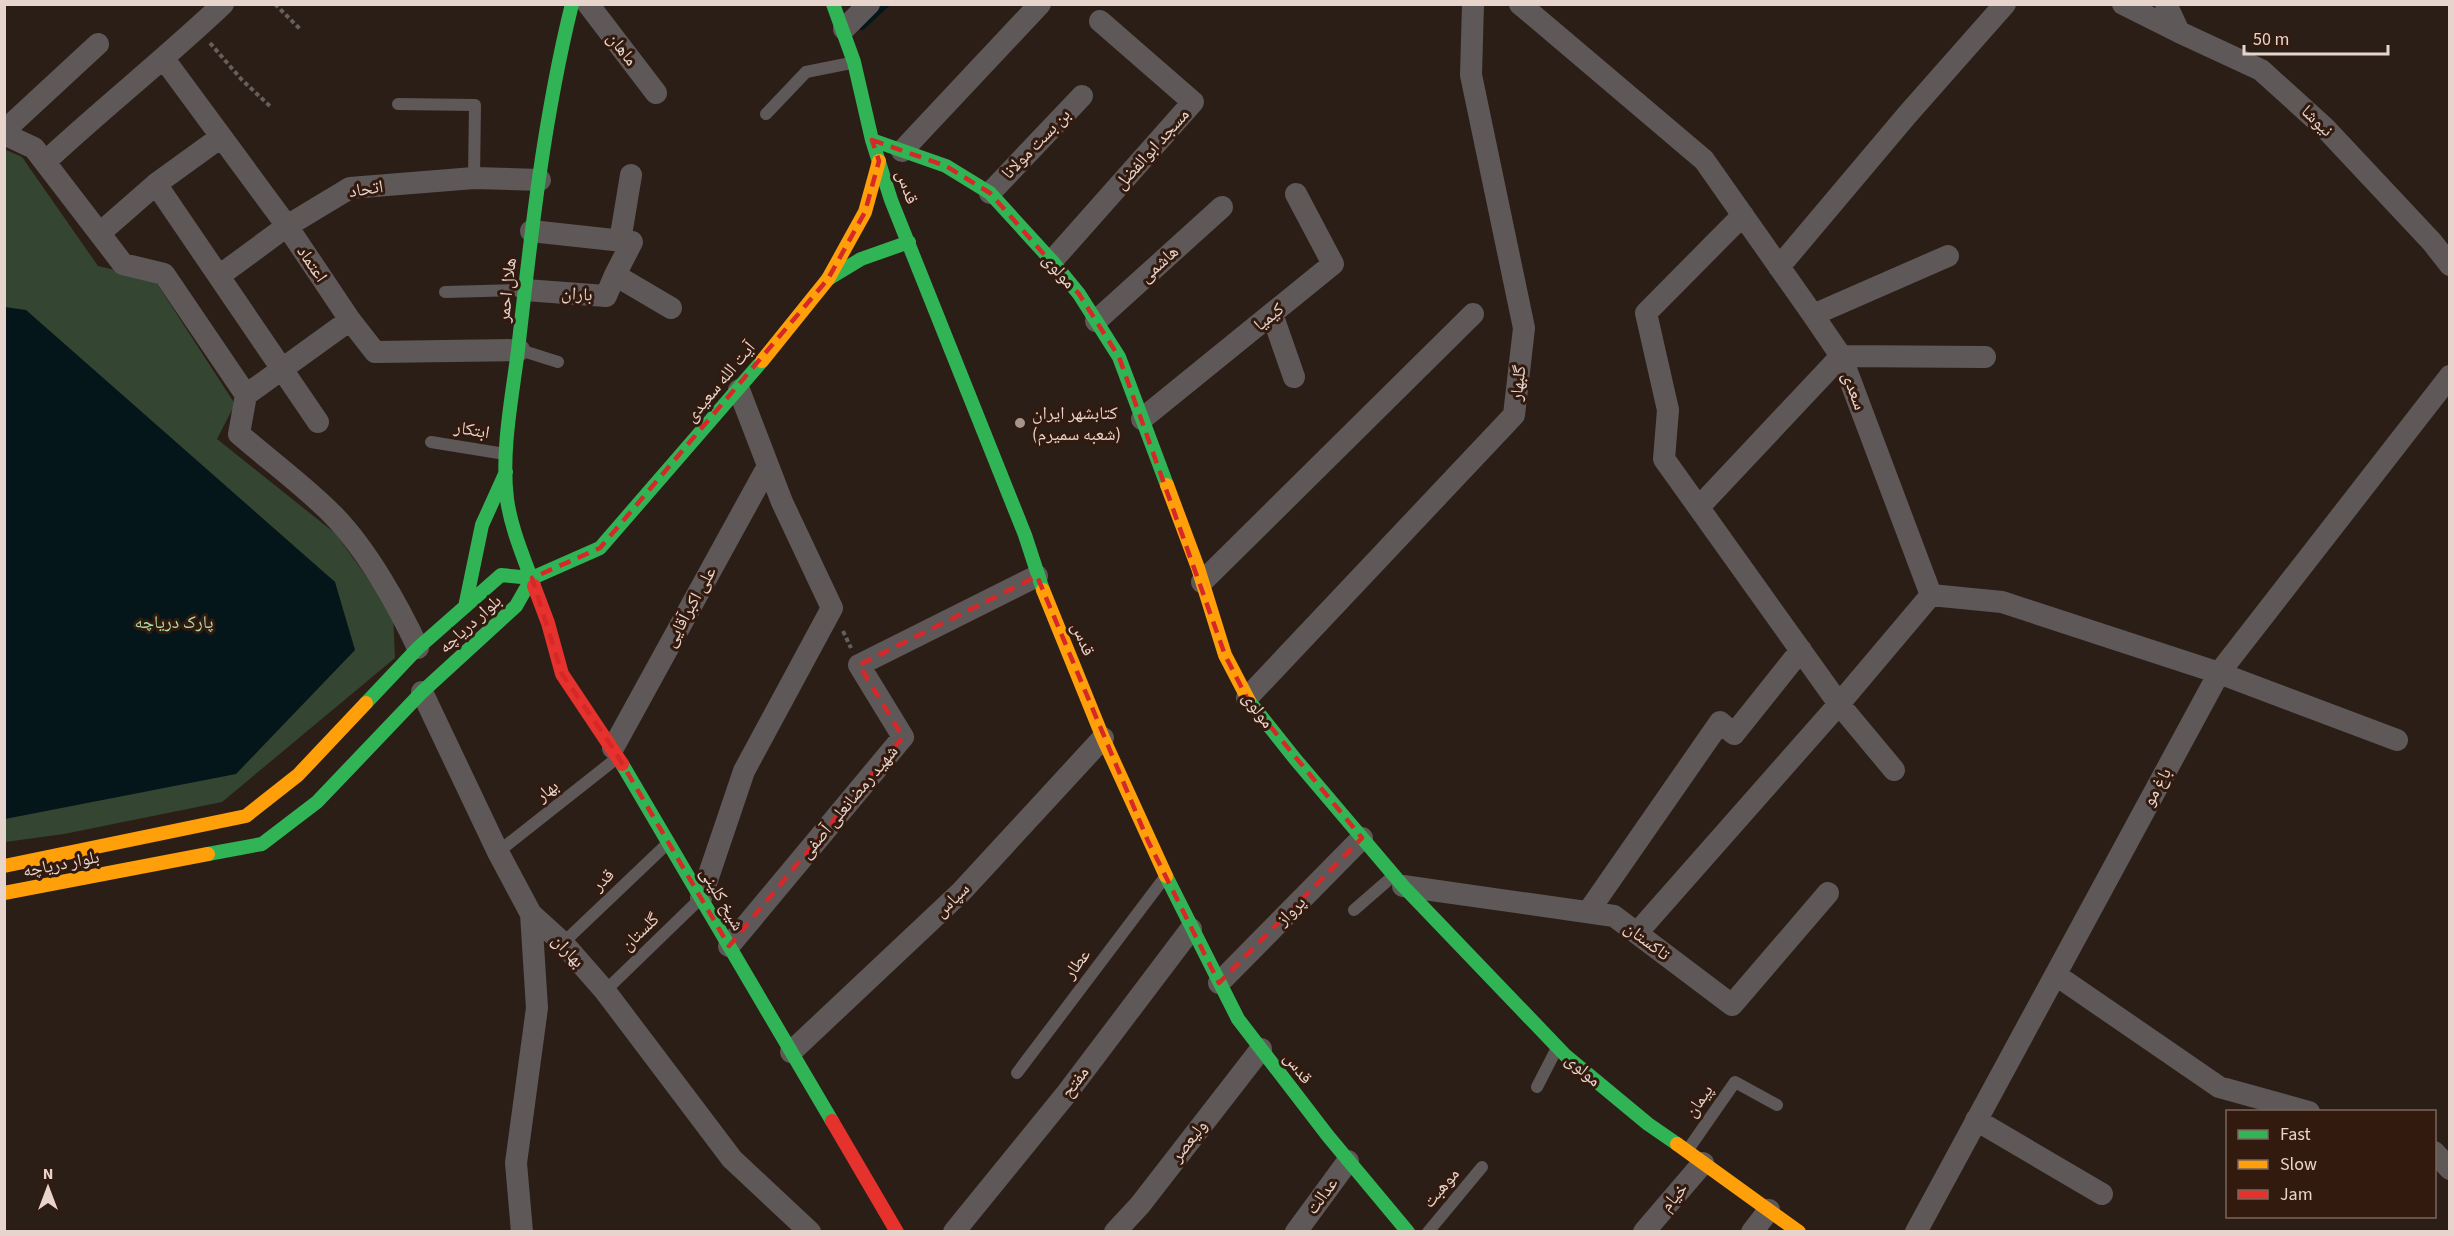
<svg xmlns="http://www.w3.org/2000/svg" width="2454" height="1236" font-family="'Source Sans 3','Noto Naskh Arabic',sans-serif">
	<rect width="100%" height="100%" fill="#2b1e17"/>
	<path fill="#344531" d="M4,149l18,8 76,109 56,13 81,125 -18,35 119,95 57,80 2,44 -173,144 -158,32 -59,8z"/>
	<path fill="#04161a" d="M5,307l21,3 309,272 20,68 -119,124 -231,45z"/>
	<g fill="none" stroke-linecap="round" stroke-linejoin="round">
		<path stroke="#04161a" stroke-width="6" d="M862,27l25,-23"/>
		<path stroke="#665f5c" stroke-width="4" stroke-dasharray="4.5 3" stroke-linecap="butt" d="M275,4l25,25
			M210,43l32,37 29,27
			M843,631l8,17"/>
		<path stroke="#5f5858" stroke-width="12" d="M398,104l77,1 -1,73
			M766,114l40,-42 45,-9
			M445,292l79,-2
			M520,350l38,12
			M431,442l74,12
			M498,852l119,-94
			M1354,910l39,-34
			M563,943l104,-99
			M605,991l96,-93
			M1017,1073l148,-196
			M1537,1087l20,-39
			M1687,1151l48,-69 42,23
			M1428,1232l54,-65"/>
		<path stroke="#5f5858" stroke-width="22" d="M588,4l68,89
			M1520,4l184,156 109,155 28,41 90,239 71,7 217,71 178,67
			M2123,4l56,28
			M2166,4l13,28 82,38 65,59 106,113 18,23
			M844,29l25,-25
			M164,59l123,167 63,94 25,32 144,-2
			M4,131l94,-87
			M4,134l30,14 89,116 41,10 82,121 -7,39c30,26 68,54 95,82 33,34 64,89 84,132
			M902,151l138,-147
			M45,162c58,-54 120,-103 178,-158
			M156,184l162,238
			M990,193l92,-97
			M1743,215l-97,98 22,97 -4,49 175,245 55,66
			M531,231l101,11 -17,33 56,33
			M100,233l56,-49 65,-47
			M620,241l11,-66
			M1052,261l141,-159 -93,-81
			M1779,267l128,-152 98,-111
			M219,276l68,-50 63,-38 124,-10 66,2
			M525,290l81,6 9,-21
			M1272,314l22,63
			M1813,315l135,-59
			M1096,321l126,-114
			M246,395l104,-75
			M1142,419l191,-155 -37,-70
			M1699,507l142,-151 144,1
			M1202,582l271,-268
			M422,692l76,160 33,62 32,29 42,48 127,168 78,73
			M1247,698l267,-283 10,-87 -53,-253 2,-71
			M613,748l155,-282
			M1403,886l211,30 118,89 96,-112
			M701,898l43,-127 88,-163 -50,-106 -43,-112
			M1588,912l132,-190 14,12 67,-84
			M1637,933l202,-229 92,-109
			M729,946l174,-209 -44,-72 178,-89
			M2056,975l163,112 90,25
			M1219,983l143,-145
			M791,1052l170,-160 142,-154
			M1976,1120l126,74
			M2434,1152l16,17
			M522,1232l-6,-69 21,-155 -6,-94
			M954,1232l113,-139 124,-164
			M1115,1232l25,-27 121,-156
			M1296,1232l52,-71
			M1644,1232l59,-69
			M1752,1232l17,-22
			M1916,1232l303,-559 231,-297"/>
		<path stroke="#30b455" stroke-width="14" d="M833,4l21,58 18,78 19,60 134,335 18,55
			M872,140l74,26 44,27 62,68 27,33 40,63 48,128
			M828,279l33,-20 48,-17
			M534,586c-10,-28 -23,-57 -27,-87 -6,-48 5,-101 11,-149 13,-116 26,-233 54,-346
			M465,607l17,-82 24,-53
			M1249,701l47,59 107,126 163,170 82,68 29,20
			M366,703l52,-55 83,-73 31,3 68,-30 162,-187
			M622,764l210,357
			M208,854l54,-10 55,-42 105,-110 94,-86 16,-28
			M1166,876l72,143 90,117 80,96"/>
		<path stroke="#ff9f0a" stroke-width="14" d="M762,361l66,-82 37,-67 14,-51
			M1167,485l31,83 27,87 24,46
			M1043,590l60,148 63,138
			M4,866l242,-50 52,-41 68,-72
			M4,893l204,-39
			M1677,1144l122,88"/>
		<path stroke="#e5322d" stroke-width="14" d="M534,586l14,37 14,51 60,90
			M832,1121l65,111"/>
	</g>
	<path fill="none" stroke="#d62828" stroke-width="4.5" stroke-dasharray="12 8" stroke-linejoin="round" d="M872,140l74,26 44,27 89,101 40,63 106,298 22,43 115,140 -143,145 -71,-142 -111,-265 -178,89 44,72 -174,209 -116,-198 -51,-74 -30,-96 68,-30 228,-269 37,-67 14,-51z"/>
	<circle fill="#a5958d" stroke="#331a0f" stroke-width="2" cx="1020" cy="423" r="6"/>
	<g text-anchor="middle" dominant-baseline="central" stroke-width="6" stroke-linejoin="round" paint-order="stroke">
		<g font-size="18" fill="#e7d5cd" stroke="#331a0f">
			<text transform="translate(622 49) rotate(52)">ماهان</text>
			<text transform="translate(2317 121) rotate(44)">نیوشا</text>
			<text transform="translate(1036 144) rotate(-46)">بن بست مولانا</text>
			<text transform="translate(1152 149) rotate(-48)">مسجد ابوالفضل</text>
			<text transform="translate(907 187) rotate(71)">قدس</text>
			<text transform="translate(366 189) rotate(-9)">اتحاد</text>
			<text transform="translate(312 264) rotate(56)">اعتماد</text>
			<text transform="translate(1159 264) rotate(-42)">هاشمی</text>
			<text transform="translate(1059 271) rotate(49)">مولوی</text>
			<text transform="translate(507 290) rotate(-84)">هلال احمر</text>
			<text transform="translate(577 294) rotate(4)">باران</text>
			<text transform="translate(1269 317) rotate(-39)">کیمیا</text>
			<text transform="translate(720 382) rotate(-50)">آیت الله سعیدی</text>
			<text transform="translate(1518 383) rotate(-83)">گلبهار</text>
			<text transform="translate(1854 391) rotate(70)">سعدی</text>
			<text transform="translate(472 430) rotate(10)">ابتکار</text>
			<text transform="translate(690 607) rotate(-61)">علی اکبرآقایی</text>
			<text transform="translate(470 624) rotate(-42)">بلوار دریاچه</text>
			<text transform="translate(1083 639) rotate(68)">قدس</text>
			<text transform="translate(1258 710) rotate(54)">مولوی</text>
			<text transform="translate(2157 787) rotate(-61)">باغ مو</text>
			<text transform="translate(547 791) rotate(-39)">بهار</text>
			<text transform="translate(849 802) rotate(-50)">شهید رمضانعلی آصفی</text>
			<text transform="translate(61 864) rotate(-11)">بلوار دریاچه</text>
			<text transform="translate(603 880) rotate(-44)">قدر</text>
			<text transform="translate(722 899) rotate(60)">شیخ کلینی</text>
			<text transform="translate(952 900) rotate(-44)">سپاس</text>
			<text transform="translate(1291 911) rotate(-45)">پرواز</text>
			<text transform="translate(640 932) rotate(-44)">گلستان</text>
			<text transform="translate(1647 941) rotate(37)">تاکستان</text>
			<text transform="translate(568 951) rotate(47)">بهاران</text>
			<text transform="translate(1077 964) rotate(-53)">عطار</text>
			<text transform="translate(1298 1068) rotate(53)">قدس</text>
			<text transform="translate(1583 1070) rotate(41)">مولوی</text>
			<text transform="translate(1075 1082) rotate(-53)">مفتح</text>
			<text transform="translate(1699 1101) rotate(-55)">پیمان</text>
			<text transform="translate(1189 1141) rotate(-52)">ولیعصر</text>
			<text transform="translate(1441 1188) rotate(-50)">موهبت</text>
			<text transform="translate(1322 1196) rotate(-54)">عدالت</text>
			<text transform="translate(1674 1197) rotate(-49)">خیام</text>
		</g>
		<g font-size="18" fill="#e7d5cd" stroke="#331a0f" text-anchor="start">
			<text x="1032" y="413">کتابشهر ایران<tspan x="1032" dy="21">(شعبه سمیرم)</tspan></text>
		</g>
		<g font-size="18" fill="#ace1ab" stroke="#331a0f">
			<text x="174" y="622">پارک دریاچه</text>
		</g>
	</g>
	<rect width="2454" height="1236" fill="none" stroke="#e7d5cd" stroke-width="12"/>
	<rect x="2226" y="1110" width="210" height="108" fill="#331a0f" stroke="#7b655b" stroke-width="1.5"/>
	<rect x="2238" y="1130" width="30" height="9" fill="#30b455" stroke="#7b655b" stroke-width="1.5"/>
	<text x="2280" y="1140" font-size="18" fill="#e7d5cd">Fast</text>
	<rect x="2238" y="1160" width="30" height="9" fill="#ff9f0a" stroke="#7b655b" stroke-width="1.5"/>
	<text x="2280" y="1170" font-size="18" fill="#e7d5cd">Slow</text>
	<rect x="2238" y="1190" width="30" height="9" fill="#e5322d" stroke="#7b655b" stroke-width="1.5"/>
	<text x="2280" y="1200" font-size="18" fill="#e7d5cd">Jam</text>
	<g transform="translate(48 1188)" stroke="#331a0f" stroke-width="4.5" paint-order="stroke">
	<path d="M0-4.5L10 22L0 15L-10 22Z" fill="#e7d5cd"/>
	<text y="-9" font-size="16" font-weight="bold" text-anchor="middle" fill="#e7d5cd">N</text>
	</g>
	<path d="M2244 45v9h144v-9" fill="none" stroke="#e7d5cd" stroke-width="3"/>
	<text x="2253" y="45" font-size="18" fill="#e7d5cd" stroke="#331a0f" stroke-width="4.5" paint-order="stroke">50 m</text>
</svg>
